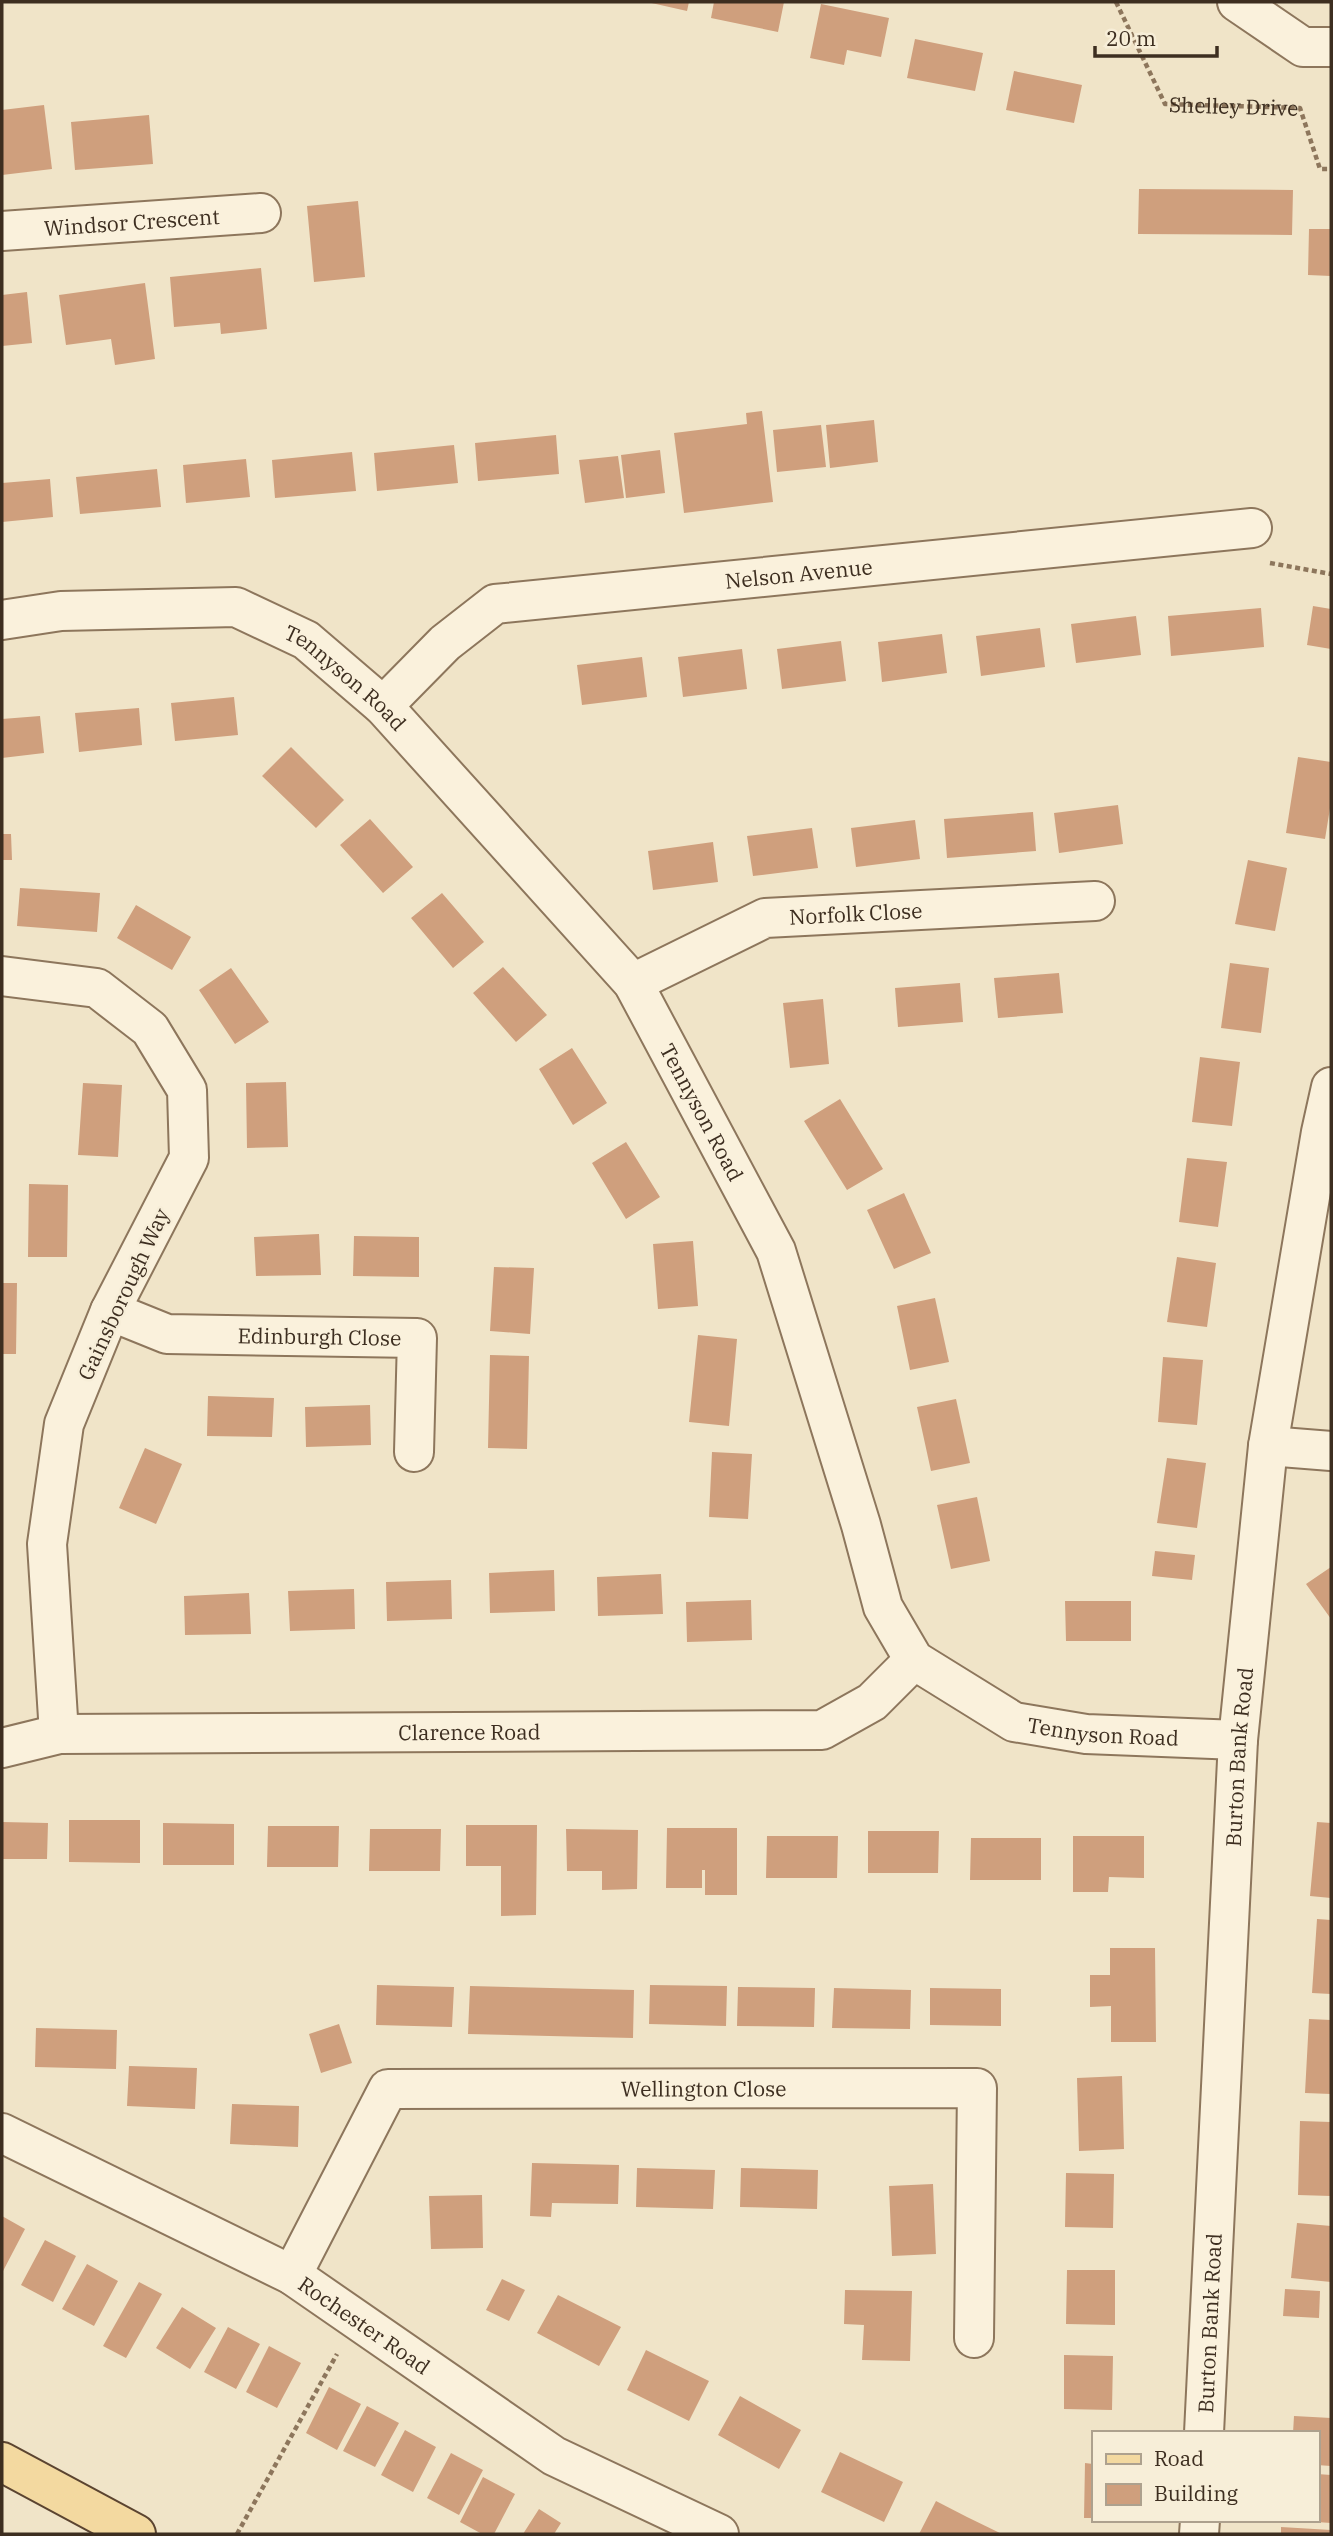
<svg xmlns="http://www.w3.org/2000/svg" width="1333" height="2536" font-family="'IBM Plex Serif',serif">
	<rect width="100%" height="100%" fill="#f0e4c8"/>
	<path fill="#cf9f7d" d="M647,2h42l-2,9z
		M714,2h70l-6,30 -67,-14z
		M821,4l68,14 -8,39 -34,-7 -3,15 -34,-7z
		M915,39l68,14 -8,38 -68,-13z
		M1014,71l68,14 -8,38 -68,-13z
		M44,105l8,64 -50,6v-65z
		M149,115l4,49 -78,6 -4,-48z
		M1139,189l154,1 -1,45 -154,-1z
		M358,201l7,76 -51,5 -7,-76z
		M1309,229h22v47l-23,-1z
		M261,268l6,61 -46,5 -1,-11 -46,4 -4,-50z
		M145,283l10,76 -40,6 -4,-26 -45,6 -7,-50z
		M27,292l5,51 -30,3v-51z
		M762,411l11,91 -89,11 -10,-80 73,-9 -1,-11z
		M874,420l4,42 -48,6 -4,-43z
		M821,425l5,42 -49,5 -4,-42z
		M556,435l3,39 -81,7 -3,-38z
		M454,445l4,38 -81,8 -3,-38z
		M660,450l5,43 -39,5 -5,-43z
		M352,452l4,39 -81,7 -3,-38z
		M618,456l6,42 -39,5 -6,-43z
		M246,459l4,38 -64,6 -3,-38z
		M157,469l4,38 -81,7 -4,-37z
		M50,479l3,38 -51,5v-39z
		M1313,606l18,3v40l-24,-4z
		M1261,608l3,39 -93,9 -3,-40z
		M1136,616l5,39 -65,8 -5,-39z
		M1040,628l5,39 -64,9 -5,-40z
		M942,634l5,39 -65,9 -4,-40z
		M841,641l5,40 -64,8 -5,-40z
		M742,649l5,40 -64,8 -5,-40z
		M642,657l5,40 -65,8 -5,-40z
		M234,697l4,38 -63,6 -4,-38z
		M139,708l3,37 -63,7 -4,-39z
		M40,716l4,37 -42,5v-39z
		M291,747l53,53 -28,28 -54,-52z
		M1298,757l33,5v40l-6,37 -39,-6z
		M1118,805l5,39 -64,9 -5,-40z
		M1033,812l3,39 -89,7 -3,-39z
		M370,819l43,48 -30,26 -43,-48z
		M915,820l5,39 -64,8 -5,-39z
		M812,828l6,40 -65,8 -6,-40z
		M2,834h9l1,26h-10z
		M713,842l5,40 -65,8 -5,-39z
		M1248,860l39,8 -12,63 -40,-7z
		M20,888l80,5 -3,39 -80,-6z
		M442,893l42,49 -31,26 -42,-50z
		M136,905l55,32 -19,33 -55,-32z
		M1230,963l39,5 -8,65 -40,-5z
		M503,967l44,48 -31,27 -43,-49z
		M231,968l38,54 -34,22 -36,-54z
		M1059,973l4,40 -65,5 -4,-40z
		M960,983l3,39 -65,5 -3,-39z
		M823,999l6,65 -39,4 -7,-65z
		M572,1048l35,55 -34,22 -34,-56z
		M1200,1057l40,5 -8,64 -40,-4z
		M286,1082l2,65 -41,1 -1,-65z
		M83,1083l39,2 -4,72 -40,-2z
		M840,1099l43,70 -36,21 -43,-69z
		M626,1142l34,55 -34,22 -34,-56z
		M1187,1158l40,4 -9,65 -39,-5z
		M29,1184l39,1 -1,72h-39z
		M904,1193l27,60 -37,16 -27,-59z
		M319,1234l2,41 -65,1 -2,-39z
		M354,1236l65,1v40l-66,-1z
		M693,1241l5,65 -40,3 -5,-65z
		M1177,1257l39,6 -9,64 -40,-5z
		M494,1267l40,1 -4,66 -40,-3z
		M2,1283h15l-1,71h-14z
		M935,1298l14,64 -39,8 -13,-64z
		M698,1335l39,4 -8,87 -40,-4z
		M490,1355l39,1 -2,93 -39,-1z
		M1163,1357l40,3 -6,65 -39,-3z
		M208,1396l66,2 -2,39 -65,-1z
		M956,1399l14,64 -39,8 -14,-64z
		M370,1405l1,40 -65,2 -1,-40z
		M145,1448l37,16 -26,60 -37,-16z
		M712,1452l40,2 -4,65 -39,-2z
		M1167,1458l39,5 -9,65 -40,-5z
		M977,1497l13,64 -39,8 -14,-64z
		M1155,1551l40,4 -3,25 -40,-4z
		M1331,1567v52l-25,-35z
		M554,1570l1,41 -65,2 -1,-40z
		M661,1574l2,40 -65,2 -1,-39z
		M451,1580l1,39 -65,2 -1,-39z
		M354,1589l1,40 -65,2 -2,-40z
		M249,1593l2,41 -66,1 -1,-39z
		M751,1600l1,40 -65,2 -1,-40z
		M1065,1601h66v40h-65z
		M69,1820h71v43l-71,-1z
		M2,1822l46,1 -1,36h-45z
		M1317,1822l14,1v75l-21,-2z
		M163,1823l71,1v41h-71z
		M466,1825h71l-1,90 -35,1v-50h-35z
		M268,1826h71l-1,41h-71z
		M667,1828h70v67h-32v-25h-3v18h-36z
		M370,1829h71l-1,42h-71z
		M566,1829l72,1 -1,59 -35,1v-19h-35z
		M868,1831h71l-1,42h-70z
		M767,1836h71l-1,42h-71z
		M1073,1836h71v42l-35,-1 -1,15h-35z
		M971,1838h70v42h-71z
		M1317,1919l14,1v74l-19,-1z
		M1110,1948h45l1,94h-45v-36l-21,1v-32h20z
		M377,1985l77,2 -2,40 -76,-2z
		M650,1985l77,1 -1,40 -77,-2z
		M470,1986l164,4 -1,48 -165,-4z
		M738,1987l77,1 -1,39 -77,-1z
		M834,1988l77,2 -1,39 -78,-1z
		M930,1988l71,1v37l-71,-1z
		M1309,2019l22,1v74l-26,-1z
		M339,2024l13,39 -31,10 -12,-39z
		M36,2028l81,2 -1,39 -81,-2z
		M129,2066l68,2 -2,41 -68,-3z
		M1122,2076l2,73 -45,2 -2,-73z
		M232,2104l67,2 -1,41 -68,-3z
		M1300,2121l31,1v74l-33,-1z
		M532,2163l87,2 -1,39 -66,-1 -1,14 -21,-1z
		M637,2168l78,2 -2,39 -77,-2z
		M741,2168l77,2 -1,39 -77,-2z
		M1066,2173l48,1 -1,54 -48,-1z
		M933,2184l3,70 -44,2 -3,-70z
		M482,2195l1,53 -52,1 -2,-53z
		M2,2216l23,13 -23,44z
		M1297,2223l34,3v56l-40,-4z
		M45,2240l31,16 -23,46 -32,-17z
		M87,2264l31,17 -24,45 -32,-17z
		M1067,2270h48v55l-49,-1z
		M502,2279l23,11 -16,31 -23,-11z
		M139,2282l23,12 -36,64 -23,-12z
		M1285,2289l35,2 -1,27 -36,-2z
		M845,2290l67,1 -2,70 -48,-1 2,-35 -20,-1z
		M558,2295l63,32 -22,39 -62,-33z
		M182,2307l34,21 -26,41 -34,-21z
		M228,2327l32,17 -24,45 -32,-17z
		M269,2346l32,17 -24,45 -31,-16z
		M646,2350l63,31 -20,40 -62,-31z
		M1064,2355l49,1 -1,54 -48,-1z
		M329,2387l32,17 -24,46 -31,-17z
		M740,2396l61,34 -22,39 -61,-34z
		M367,2406l32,17 -24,44 -32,-16z
		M1294,2416l37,2v48l-14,-1v-32h-24z
		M405,2430l31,17 -23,45 -32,-17z
		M840,2452l63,30 -19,40 -63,-30z
		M451,2453l32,17 -24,45 -32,-17z
		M1085,2463l8,1v54h-9z
		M1317,2474l14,1v48l-14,-1z
		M483,2477l32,17 -21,40h-12l-22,-12z
		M936,2501l31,16 35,17h-83z
		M539,2509l22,14 -7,11h-31z
		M1281,2527l50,3v4h-50z"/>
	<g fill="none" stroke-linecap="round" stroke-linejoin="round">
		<defs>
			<g id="minor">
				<path d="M1237,2l66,45h28"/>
				<path id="s2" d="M2,231l259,-18"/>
				<path id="s3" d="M2,620l59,-9 175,-4 70,33 77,66 250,277 143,268 85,274 22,82 31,53 100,62 72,12 152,6"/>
				<path id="s4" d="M383,706l62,-63 50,-39 757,-76"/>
				<path d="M2,976l95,12 53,41 37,61 2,68 -79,153 -46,113 -17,120 12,190"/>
				<path id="s5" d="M633,983l132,-65 330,-17"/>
				<path id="s6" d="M110,1311l57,23 250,4 -3,114"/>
				<path d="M1268,1446l63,5"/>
				<path id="s7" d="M2,1748l57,-14 763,-4 50,-28 42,-42"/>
				<path id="s8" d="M2,2133l290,142 262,181 165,78"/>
				<path id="s9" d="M292,2275l96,-186 589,-1 -3,250"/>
				<path id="s10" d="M1204,2433l34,-693 30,-294 53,-314 10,-45"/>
				<path d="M1199,2534l1,-14"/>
			</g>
			<path id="major" d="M2,2462l134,72"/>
		</defs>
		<use href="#minor" stroke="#8d765c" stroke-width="42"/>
		<use href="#major" stroke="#5b4430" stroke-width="42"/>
		<g stroke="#8d765c" stroke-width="4.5" stroke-dasharray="5 3.5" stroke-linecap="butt">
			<path id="s1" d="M1116,2l49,102 135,4 20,61h11"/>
			<path d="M1270,563l61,11"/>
			<path d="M237,2534l100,-180"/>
		</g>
		<use href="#minor" stroke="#faf1dc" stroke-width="38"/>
		<use href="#major" stroke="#f3d9a0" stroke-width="38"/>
	</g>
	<g text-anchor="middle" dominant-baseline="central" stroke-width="5" stroke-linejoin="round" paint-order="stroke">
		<g font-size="21" fill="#3d2e20" stroke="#f7eed8">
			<text stroke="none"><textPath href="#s1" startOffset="182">Shelley Drive</textPath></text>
			<text stroke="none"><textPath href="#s2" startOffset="130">Windsor Crescent</textPath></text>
			<text stroke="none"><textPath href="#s4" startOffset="457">Nelson Avenue</textPath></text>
			<text stroke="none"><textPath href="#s3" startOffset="366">Tennyson Road</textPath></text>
			<text stroke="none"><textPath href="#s5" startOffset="238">Norfolk Close</textPath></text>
			<text stroke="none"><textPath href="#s3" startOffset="933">Tennyson Road</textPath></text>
			<text transform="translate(123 1294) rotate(-65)">Gainsborough Way</text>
			<text stroke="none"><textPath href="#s6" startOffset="214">Edinburgh Close</textPath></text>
			<text stroke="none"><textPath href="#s3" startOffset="1731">Tennyson Road</textPath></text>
			<text stroke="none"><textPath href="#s7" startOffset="469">Clarence Road</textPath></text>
			<text stroke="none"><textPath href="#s10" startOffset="677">Burton Bank Road</textPath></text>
			<text stroke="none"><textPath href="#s9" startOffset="525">Wellington Close</textPath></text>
			<text stroke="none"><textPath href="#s10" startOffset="110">Burton Bank Road</textPath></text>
			<text stroke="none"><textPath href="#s8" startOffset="411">Rochester Road</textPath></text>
		</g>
	</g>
	<rect width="1333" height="2536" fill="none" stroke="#3d2e20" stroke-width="7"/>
	<rect x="1092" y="2431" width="228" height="91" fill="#f7eed8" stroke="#ada18e" stroke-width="2"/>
	<rect x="1106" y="2454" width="35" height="10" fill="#f3d9a0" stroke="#ada18e" stroke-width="2"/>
	<text x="1154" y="2466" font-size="21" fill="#3d2e20">Road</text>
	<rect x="1106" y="2484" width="35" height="21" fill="#cf9f7d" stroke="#ada18e" stroke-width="2"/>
	<text x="1154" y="2501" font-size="21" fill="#3d2e20">Building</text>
	<path d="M1095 46v10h122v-10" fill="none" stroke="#3d2e20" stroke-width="3.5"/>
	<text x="1106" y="46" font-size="21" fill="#3d2e20" stroke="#f7eed8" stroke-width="5" paint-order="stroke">20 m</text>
</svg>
